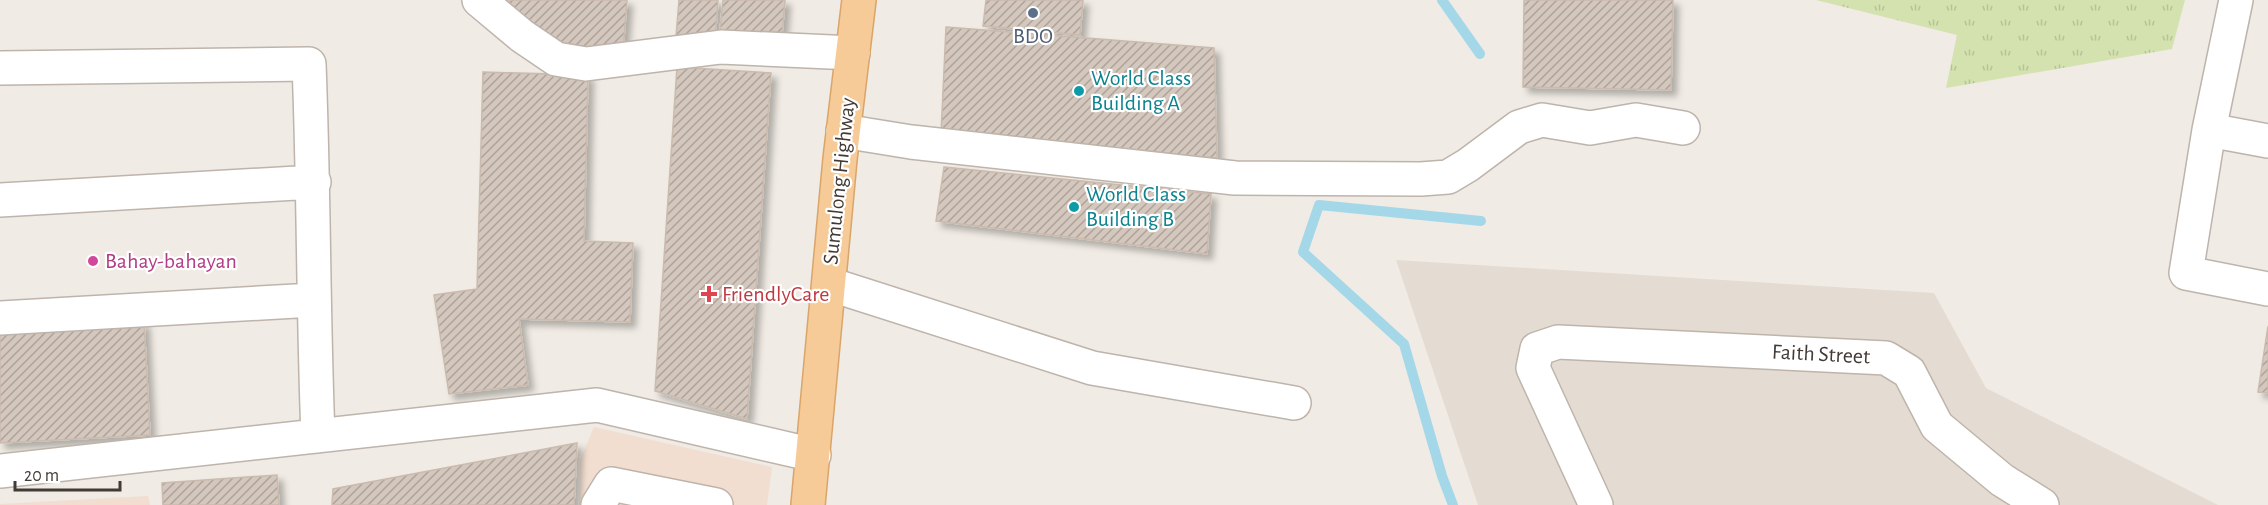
<svg xmlns="http://www.w3.org/2000/svg" width="2268" height="505" font-family="'Alegreya Sans',sans-serif">
	<defs>
		<pattern id="grass-tufts" width="24" height="20" patternUnits="userSpaceOnUse" patternTransform="scale(1.5)"><rect width="24" height="20" fill="#d4e2af"/><path d="M3 7l-1-3M5 7V3M7 7l1-3M15 17l-1-3M17 17v-4M19 17l1-3" fill="none" stroke="#b7c397"/></pattern>
		<pattern id="building-hatch" width="6" height="6" patternUnits="userSpaceOnUse" patternTransform="scale(1.5)"><rect width="6" height="6" fill="#d4c7bd"/><path d="M-1 1l2-2M0 6l6-6M5 7l2-2" fill="none" stroke="#aea39a"/></pattern>
		<filter id="shadow"><feDropShadow dx="5.5" dy="5.5" stdDeviation="3" flood-color="#0004"/></filter>
	</defs>
	<rect width="100%" height="100%" fill="#f0ebe4"/>
	<path fill="#e4dcd2" d="M1396,260l538,33 52,95 232,117h-740z"/>
	<path fill="#f1ded0" d="M594,427l178,40 -5,38h-188l1,-45z
		M148,496l2,9h-150v-1z"/>
	<path fill="url(#grass-tufts)" d="M1816,0h369l-13,49 -226,39 11,-53z"/>
	<g fill="none" stroke-linecap="round" stroke-linejoin="round">
		<path stroke="#a4d8e9" stroke-width="10" d="M1442,0l38,54
			M1453,505l-11,-29 -38,-132 -101,-92 16,-47 162,16"/>
	</g>
	<path fill="url(#building-hatch)" stroke="#cbbbae" stroke-width="1.5" filter="url(#shadow)" d="M498,0h129l-4,50 -84,-7z
		M679,0h39l-3,41 -39,-4z
		M723,0h62l-4,46 -62,-5z
		M986,0h97l-3,35 -97,-9z
		M1524,0h149l-2,90 -148,-3z
		M946,27l268,21 3,110 -276,-24z
		M677,67l94,6 -24,346 -92,-28z
		M483,72l105,3 -4,166 49,2 -3,79 -111,-3 9,66 -79,9 -15,-99 43,-6z
		M944,167l267,27 -4,60 -271,-33z
		M144,322l6,113 -150,8v-112z
		M2268,326v67l-10,-1z
		M577,443l-3,62h-242l1,-16z
		M277,475l2,30h-116l-1,-22z"/>
	<g fill="none" stroke-linecap="round" stroke-linejoin="round">
		<defs>
			<path id="minor" d="M479,0l43,36 34,23 30,5 135,-17 132,6
				M2236,0l-27,130 -23,143 82,16
				M0,68l309,-4c5,124 4,248 9,372
				M2209,130l59,11
				M843,131l68,11 324,36 186,1 27,-2 20,-12 51,-38 23,-7 48,8 46,-8 47,8
				M0,200l314,-18
				M829,284l263,84 202,35
				M0,318l313,-18
				M0,471l597,-66 217,50
				M598,505l13,-21 105,21
				M1596,505l-63,-137 4,-19 21,-7 328,16 23,14 28,54 65,54 40,25"/>
			<path id="major" d="M808,505l32,-346 19,-159"/>
		</defs>
		<use href="#minor" stroke="#beb4ab" stroke-width="36"/>
		<use href="#major" stroke="#d9a569" stroke-width="36"/>
		<use href="#minor" stroke="#fff" stroke-width="33"/>
		<use href="#major" stroke="#f6cb98" stroke-width="33"/>
	</g>
	<circle fill="#5c6f8a" stroke="#fff" stroke-width="2" cx="1033" cy="13" r="6"/>
	<g fill="#0f9aa8" stroke="#fff" stroke-width="2">
		<circle cx="1079" cy="91" r="6"/>
		<circle cx="1074" cy="207" r="6"/>
	</g>
	<circle fill="#d1479c" stroke="#fff" stroke-width="2" cx="93" cy="261" r="6"/>
	<path fill="#e0444e" stroke="#fff" stroke-width="2" d="M706 285h6v6h6v6h-6v6h-6v-6h-6v-6h6z"/>
	<g text-anchor="middle" dominant-baseline="central" stroke-width="4.5" stroke-linejoin="round" paint-order="stroke">
		<g font-size="22" fill="#4e5e75" stroke="#fff">
			<text x="1033" y="36">BDO</text>
		</g>
		<g font-size="22" fill="#0d838f" stroke="#fff" text-anchor="start">
			<text x="1091" y="78">World Class<tspan x="1091" dy="25">Building A</tspan></text>
			<text x="1086" y="194">World Class<tspan x="1086" dy="25">Building B</tspan></text>
		</g>
		<g font-size="22" fill="#423a34" stroke="#fff">
			<text transform="translate(839 181) rotate(-84)">Sumulong Highway</text>
			<text transform="translate(1821 354) rotate(3)">Faith Street</text>
		</g>
		<g font-size="22" fill="#b23c85" stroke="#fff" text-anchor="start">
			<text x="105" y="261">Bahay-bahayan</text>
		</g>
		<g font-size="22" fill="#be3a42" stroke="#fff" text-anchor="start">
			<text x="722" y="294">FriendlyCare</text>
		</g>
	</g>
	<path d="M15 481v9h105v-9" fill="none" stroke="#423a34" stroke-width="3"/>
	<text x="24" y="481" font-size="18" fill="#423a34" stroke="#ffffff" stroke-width="4.5" paint-order="stroke">20 m</text>
</svg>
